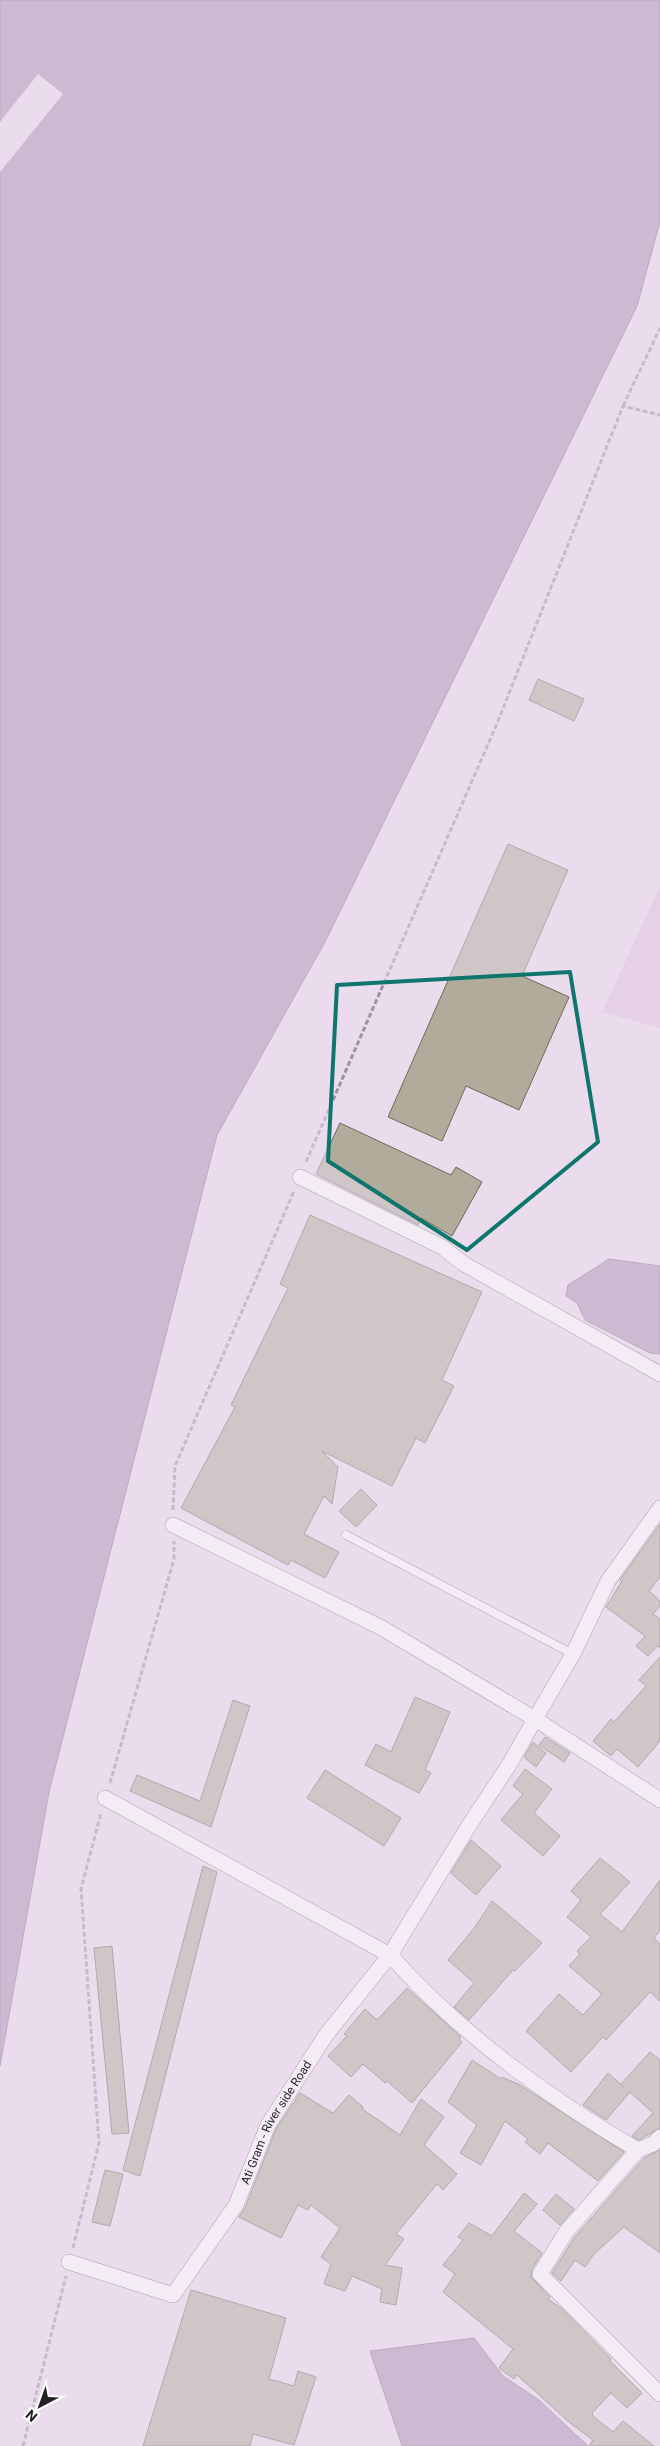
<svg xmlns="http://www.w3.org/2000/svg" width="660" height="2446" font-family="Roboto,sans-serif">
	<rect width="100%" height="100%" fill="#eadcec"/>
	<path fill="#e0c2e3" d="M660,886v142l-58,-16z"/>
	<path fill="#ae8eb2" stroke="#856d88" d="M0,0h660v222l-23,84 -312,636 -108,193 -168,657 -49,274z
		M609,1259l51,7v88l-10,-1 -65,-33 -8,-17 -11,-7 2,-11z
		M474,2338l29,38 36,24 49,46h-186l-32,-95z"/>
	<path fill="#eadcec" d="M38,74l25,20 -63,78v-50z"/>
	<path fill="#b0ab9a" stroke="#6e6a5a" d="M538,679l46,20 -10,22 -45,-21z
		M508,844l60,26 -46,106 47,21 -50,113 -53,-24 -24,55 -54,-24z
		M340,1123l111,52 5,-8 26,15 -30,54 -31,-18 -3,7 -102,-51z
		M310,1215l172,77 -40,88 12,6 -29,57 -9,-5 -24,48 -70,-35 16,16 -6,37 -8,-8 -20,38 35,18 -14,26 -34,-18 -3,5 -107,-57 54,-101 -4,-2 57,-117 -8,-4z
		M361,1489l16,16 -21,22 -17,-16z
		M660,1524v53l-11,14 11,10v5l-7,8 7,5v29l-3,-2 -9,10 -12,-10 9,-10 -39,-29 16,-26 -2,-1z
		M660,1657v84l-22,26 -21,-18 -6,7 -18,-15 18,-22 3,3 32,-36 -7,-6z
		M415,1697l35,15 -25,58 6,3 -12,20 -54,-28 11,-21 15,8z
		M233,1700l17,6 -39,121 -81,-36 7,-16 63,26z
		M545,1737l25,16 -6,9 -25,-17z
		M533,1742l13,11 -10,14 -12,-10z
		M525,1769l27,20 -18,24 26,23 -17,20 -42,-36 22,-26 -10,-8z
		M325,1770l76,48 -17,28 -77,-48z
		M471,1840l30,26 -25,29 -25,-22z
		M600,1858l30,24 -30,32 22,18 38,-52v50l-6,8 6,6v57l-10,-9 -44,48 -3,-3 -32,35 -45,-41 33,-37 24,21 19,-21 -33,-28 11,-12 -3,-3 14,-14 -24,-20 14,-17 -10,-9z
		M203,1866l14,6 -77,304 -17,-6z
		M492,1901l50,42 -27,28 -2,-1 -44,50 -15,-13 20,-24 -26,-23 27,-33z
		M112,1946l17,187 -17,1 -18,-186z
		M407,1988l54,49 -2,2 3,3 -50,61 -25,-22 -2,2 -22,-19 -12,13 -23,-21 19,-20 -3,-2 21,-25 12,11z
		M650,2052l10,8v68l-21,12 -7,-4 21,-23 -23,-21 -24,28 -23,-15 25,-32 16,14 -3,-3z
		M472,2060l29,19 1,-2 18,8 104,67 -26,29 -50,-38 -8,11 -15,-12 3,-3 -23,-18 -24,44 -21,-12 17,-28 -29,-23z
		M300,2093l33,20 16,-18 14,12 -1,2 38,26 21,-36 23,18 -20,28 33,29 -14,16 -6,-6 -41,50 8,5 -19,26 17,3 -6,37 -16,-3 2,-13 -30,-13 -7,15 -21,-7 7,-20 -10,-7 19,-29 -29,-23 -3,5 -10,-5 -17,33 -42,-21 6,-9 31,-79z
		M660,2150v103l-36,-26 -30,27 -9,13 -10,-7 -14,21 -9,-8 22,-35 70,-80z
		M105,2170l18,4 -13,52 -18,-4z
		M524,2193l13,11 -23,27 28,22 -10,16 -1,8 19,20 -2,2 14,10 49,50 -1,2 32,32 -15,15 -16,-15 -19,20 1,3 20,16 10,-11 31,25h-65l4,-6 -23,-17 -53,-48 -3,4 -15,-11 14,-19 -70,-57 12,-18 -12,-9 20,-25 -5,-3 11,-14 23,13z
		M556,2194l18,15 -14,16 -17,-15z
		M191,2290l95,28 -17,61 25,7 4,-15 18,6 -22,68 -41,-11 -3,12h-107z"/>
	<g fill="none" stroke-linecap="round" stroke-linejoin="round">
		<defs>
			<path id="lane" d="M346,1535l227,119"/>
			<g id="street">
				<path d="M300,1177l142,70 22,17 196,110"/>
				<path d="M660,1508l-52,73 -35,73 -38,65 125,81"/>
				<path d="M105,1798l285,157 78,-128 41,-62 26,-46 -153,-91 -209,-103"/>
				<path d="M660,2137l-7,7 -15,6 -72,82 -26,42 120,120"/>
				<path id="s1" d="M69,2262l104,33 63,-90 32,-80 58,-90 64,-80c71,80 157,142 248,195"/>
			</g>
		</defs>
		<use href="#lane" stroke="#635764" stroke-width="9"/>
		<use href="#street" stroke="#635764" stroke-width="16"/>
		<path stroke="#9d939f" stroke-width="3" stroke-dasharray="5 2.5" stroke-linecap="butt" d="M0,109l6,5
			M623,406l37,-78
			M306,1162l190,-436 127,-320 37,9
			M173,1510l2,-44 119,-275
			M110,1783l64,-224v-18
			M73,2248l26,-105 -18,-254 20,-76
			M23,2446l43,-170"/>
		<use href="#lane" stroke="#fff" stroke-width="8"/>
		<use href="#street" stroke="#fff" stroke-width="15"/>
	</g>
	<path d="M0 0H660V2446H0ZM570,972l28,170 -131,108 -139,-89 9,-176z" fill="#eadcec" fill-opacity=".55" fill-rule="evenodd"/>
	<path fill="none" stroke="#0f766e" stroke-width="4" stroke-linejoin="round" d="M570,972l28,170 -131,108 -139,-89 9,-176z"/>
	<g text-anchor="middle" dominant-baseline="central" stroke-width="4" stroke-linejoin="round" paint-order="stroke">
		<g font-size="12" fill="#241f25" stroke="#fff">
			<text stroke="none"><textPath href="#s1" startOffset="311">Ati Gram - River side Road</textPath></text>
		</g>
	</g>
	<g transform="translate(40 2406) rotate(221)" stroke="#ffffff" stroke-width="4" paint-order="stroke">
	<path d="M0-4L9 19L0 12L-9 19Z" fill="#241f25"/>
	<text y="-8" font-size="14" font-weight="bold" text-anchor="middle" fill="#241f25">N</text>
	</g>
</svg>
